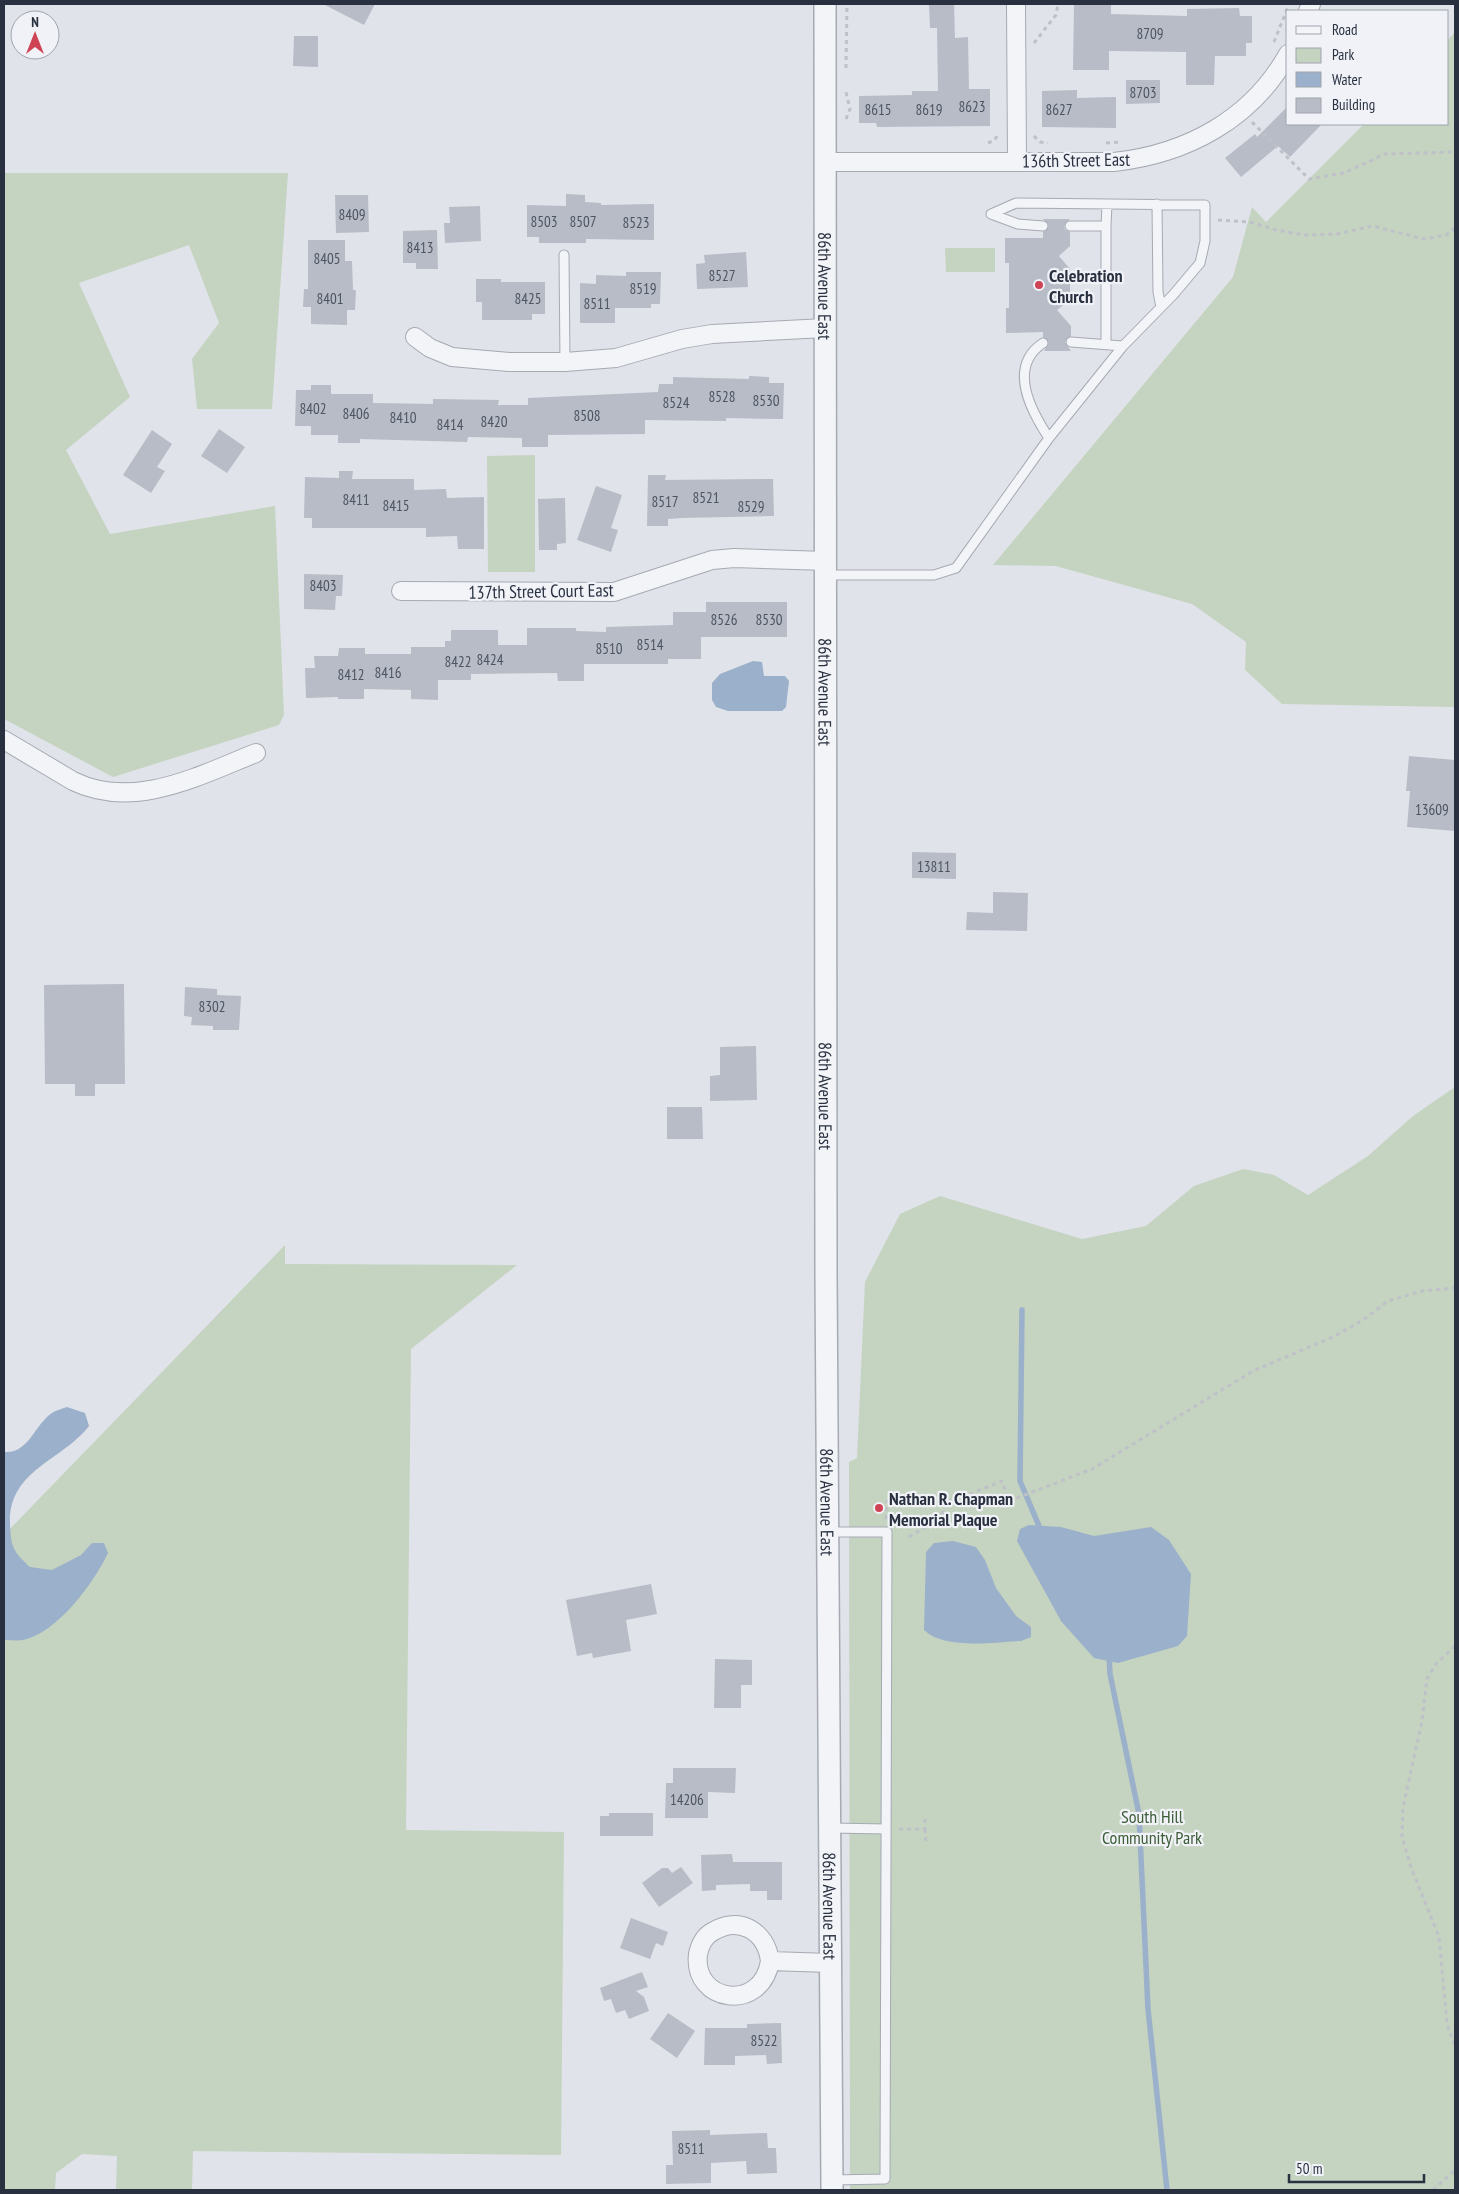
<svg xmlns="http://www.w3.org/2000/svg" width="1459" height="2194" font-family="'PT Sans Narrow',sans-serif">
	<rect width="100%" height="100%" fill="#e0e3e9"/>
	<path fill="#c5d3c1" d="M1455,32v675l-173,-3 -37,-34 1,-28 -54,-38 -136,-38 -63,-1 240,-288 19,-70 14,15 98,-98h84v-84z
		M4,173h284l-16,236h-75l-5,-50 27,-36 -30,-78 -110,38 51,114 -64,53 44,84 165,-28 9,209 -5,10 -166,52 -109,-58z
		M945,248h50v24h-49z
		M535,455v117h-47l-1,-116z
		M1455,1087v1103h-605l-1,-728 8,-4 8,-176 35,-68 40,-18 142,43 64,-13 48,-40 49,-17 31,6 34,20 60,-39 45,-40z
		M285,1245v19l232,1 -106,84 -5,481 158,2 -3,323 -368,-4 -1,39h-76l1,-34 -35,-2 -26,19 -1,17h-51v-655z"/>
	<path fill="#9bb0ca" d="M753,661l9,1 2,14h21l4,5 -3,26 -4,4h-54l-12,-4 -4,-7v-17l8,-9z
		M67,1407l18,6 4,13c-27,35 -81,44 -79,98 1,24 3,27 20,43l22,3 29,-15 11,-12h12l4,10c-14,30 -51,80 -85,87 -6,1 -13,0 -19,0v-188c25,2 30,-27 48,-39 4,-3 10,-4 15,-6z
		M1029,1525l32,2 33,9 57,-9 18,13 22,34 -4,62 -9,10 -60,17 -24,-5 -33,-37 -44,-80 3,-12z
		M953,1541l23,6 9,13 11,28 20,28 15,11v10l-10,4c-28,1 -76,9 -97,-11l2,-78 8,-9z"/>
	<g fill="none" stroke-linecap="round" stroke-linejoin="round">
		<path stroke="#9bb0ca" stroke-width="5.5" d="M1022,1310l-2,171 22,52
			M1109,1654l1,20 29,140 9,195 19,181"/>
	</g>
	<path fill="#b7bcc6" d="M323,4h52l-11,21z
		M929,4h25l1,34 13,-1 1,52h21v37l-113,1 -1,-4h-17v-27l53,-1v-4h26l-1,-63h-7z
		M1074,4h37v10l76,2v-7l52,-1 1,8h12v27h-6v13h-31l-1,29h-28v-33l-77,-1v19h-36z
		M294,36h24v31l-25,-1z
		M1126,80h34v23l-34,1z
		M1077,90v8l39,-1v31l-74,-1v-36z
		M1288,106v18h34l-32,33 -12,-11 -37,31 -16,-19 30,-24 2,3z
		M566,194l19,1v7l16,1v2l53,-1v36l-68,-1v4h-47v-6h-12v-32l39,1z
		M335,195h33l1,37 -33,1z
		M480,206l1,35 -36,2 -1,-20h6l-1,-16z
		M1043,219h27l-6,7 1,4 5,2v14l-11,10 11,13v31l-13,10 14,16v10l-6,6 6,9h-27l5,-9 -6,-5v-5l-37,1v-25h3v-45h-4v-25h38v-6l6,-6z
		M437,230l1,39h-22v-6h-13v-32z
		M308,240h37v21h7l1,29h3l-1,20h-8v15l-36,-1v-17h-8l1,-18h4z
		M746,252l2,35 -51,2 -1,-25 9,-1 -1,-8z
		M626,272h35l-1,32h-9v4h-36v15h-35v-40l16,1v-9l30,1z
		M476,279h25v3h44v32h-13v6h-50v-18h-6z
		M749,376l20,1v6h15l-1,36 -57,-1v3l-81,-1v14l-97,1v12h-26v-9l-54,-1 -1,5 -107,-3v4h-22v-8h-27v-9h-16l1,-36h15v-5h20v9h42v9l60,1v-5l66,1 -1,5h30v-7l130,-6 1,-8h14v-7l76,2z
		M219,429l26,18 -18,26 -26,-17z
		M152,430l20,14 -15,23 8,4 -14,22 -28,-18z
		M339,471h14l-1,8h62v11l32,-1 1,9 37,-1v52h-26l-1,-13 -31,1v-9h-114v-10h-8l1,-41 34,1z
		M648,475h18l-1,5 108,-1 1,37 -92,2 -14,1v7h-21z
		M596,486l26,9 -11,33 7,2 -7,22 -34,-12z
		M565,498l1,45 -9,1v6h-18l-1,-51z
		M304,574l39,1 -1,21h-6l-1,14 -31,-1z
		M706,602h81v35h-86v22h-33v5h-84v17h-26l-1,-8 -86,1v6h-33v20l-27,-1v-9l-47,-1v10h-26v-2l-32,1 -1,-30h10l-1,-12h24l1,-8h26v6h46v-7h34v-6h6v-11h47v15h29v-17h49v3l30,1v-5l67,-2v-13h33z
		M1409,756l46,4v71l-48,-4 3,-36h-4z
		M912,852l44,1v26l-44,-1z
		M993,892l35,1 -1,38 -61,-1 1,-18 26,1z
		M124,984l1,100h-30v12h-20v-12h-30l-1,-99z
		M185,987l32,2v6l24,1 -2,34h-26v-4l-22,-1 1,-8 -8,-1z
		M756,1046l1,54 -47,1v-25l10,-1v-28z
		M667,1107h35l1,32h-36z
		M651,1584l6,30 -31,6 5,31 -38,7 -1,-5 -15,3 -11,-56z
		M715,1659l37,1v25h-11v23h-27z
		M673,1768h63l-1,25 -27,-1v26h-43l1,-35h7z
		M609,1813h44v23h-53v-20h9z
		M732,1854l1,8h49v38h-15v-9h-17v-7l-34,1v5l-14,1 -1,-36z
		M681,1867l12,16 -34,24 -17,-24 20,-15h6l4,5z
		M631,1918l37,14 -5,14 -7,-3 -6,16 -30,-11z
		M642,1972l6,15 -12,4 8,6 5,14 -20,8 -4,-9 -9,3 -5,-14 -7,2 -4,-13z
		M668,2013l27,18 -18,27 -27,-19z
		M781,2023l1,40 -15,1 -1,-9 -31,1v9h-31l1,-37h42v-4z
		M710,2130v5l57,-2 1,15h8l1,25 -30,1 -1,-13 -35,2v20l-45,1v-19h7l-1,-34z"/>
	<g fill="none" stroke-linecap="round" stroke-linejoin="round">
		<defs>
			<path id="service" d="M1157,204l1,88 3,15
				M1043,226l-25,-2 -27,-10 25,-11 189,2v36l-5,22 -27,32 -50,51
				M1070,226h36v118
				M1106,226l1,-22
				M564,255l1,107
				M1043,343c-36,24 -12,68 6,95
				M827,575h107l22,-7 93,-130 74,-92 -52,-4
				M828,1532h59l-2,647 -53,1
				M830,1828l56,1"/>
			<path id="minor" d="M1016,4l1,158
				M1308,11l3,-7
				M825,162h289c73,-8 138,-43 174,-108
				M415,337l15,11 22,9 57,5h56l51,-4 66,-19 30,-5 113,-6
				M401,591l213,1 98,-32 22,-2 93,3
				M4,740l69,41c61,30 127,-6 183,-28
				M770,1961c-4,-30 -31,-46 -58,-29 -7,4 -12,13 -14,22 -6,49 64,59 72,7l60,2"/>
			<g id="tertiary">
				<path id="s1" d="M825,4l1,1269 6,917"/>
			</g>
		</defs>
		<use href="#service" stroke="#a5aab3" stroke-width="11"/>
		<use href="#minor" stroke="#a5aab3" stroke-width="20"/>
		<use href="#tertiary" stroke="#a5aab3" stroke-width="24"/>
		<path stroke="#bec1c8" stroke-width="3" stroke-dasharray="4 4" stroke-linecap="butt" d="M1274,42l15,-38
			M1034,43l22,-28 2,-11
			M846,68l1,-64
			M846,119l4,-10 -4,-17
			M1252,122l57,57 35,-6 41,-19 70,-2
			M1034,136l6,6 8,1
			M988,143l7,-3 3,-7
			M1106,143l14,-1
			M1218,220l32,2 26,8 28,5 33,-1 35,-8 52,13 22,-4 9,-7
			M886,1519v-16l5,-5c12,0 24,7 35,7 25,-1 53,-15 76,-24l7,20 83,-32 161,-98 82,-35 28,-16 25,-19 34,-10 33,-3
			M909,1537l29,-18 13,-19
			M1455,1646l-19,18 -9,15 -5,42 -19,86 -1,30 9,30 28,70 8,87 8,22
			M899,1829h26v-13
			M925,1829l1,15
			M1433,2190l22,-20"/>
		<use href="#service" stroke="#f3f4f7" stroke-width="9"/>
		<use href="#minor" stroke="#f3f4f7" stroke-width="18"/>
		<use href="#tertiary" stroke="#f3f4f7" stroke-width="21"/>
	</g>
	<g fill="#cf4454" stroke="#f0f2f7" stroke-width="2">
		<circle cx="1039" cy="285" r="5"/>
		<circle cx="879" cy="1508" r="5"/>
	</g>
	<g text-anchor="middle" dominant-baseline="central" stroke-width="4.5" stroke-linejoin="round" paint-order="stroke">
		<g font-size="15" fill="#4c5462">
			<text x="1150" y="33">8709</text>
			<text x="1143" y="92">8703</text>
			<text x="972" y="106">8623</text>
			<text x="878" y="109">8615</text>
			<text x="929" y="109">8619</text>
			<text x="1059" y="109">8627</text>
			<text x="352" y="214">8409</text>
			<text x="544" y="221">8503</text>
			<text x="583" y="221">8507</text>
			<text x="636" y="222">8523</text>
			<text x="420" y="247">8413</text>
			<text x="327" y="258">8405</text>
			<text x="722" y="275">8527</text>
			<text x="643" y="288">8519</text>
			<text x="330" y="298">8401</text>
			<text x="528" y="298">8425</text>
			<text x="597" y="303">8511</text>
			<text x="722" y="396">8528</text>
			<text x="766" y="400">8530</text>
			<text x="676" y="402">8524</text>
			<text x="313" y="408">8402</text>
			<text x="356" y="413">8406</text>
			<text x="587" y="415">8508</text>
			<text x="403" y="417">8410</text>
			<text x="494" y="421">8420</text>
			<text x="450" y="424">8414</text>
			<text x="706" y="497">8521</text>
			<text x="356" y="499">8411</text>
			<text x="665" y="501">8517</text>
			<text x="396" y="505">8415</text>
			<text x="751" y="506">8529</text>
			<text x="323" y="585">8403</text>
			<text x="724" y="619">8526</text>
			<text x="769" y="619">8530</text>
			<text x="650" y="644">8514</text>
			<text x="609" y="648">8510</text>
			<text x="490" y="659">8424</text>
			<text x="458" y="661">8422</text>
			<text x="388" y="672">8416</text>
			<text x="351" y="674">8412</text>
			<text x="1432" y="809">13609</text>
			<text x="934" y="866">13811</text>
			<text x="212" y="1006">8302</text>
			<text x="687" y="1799">14206</text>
			<text x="764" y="2040">8522</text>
			<text x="691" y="2148">8511</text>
		</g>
		<g font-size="18" fill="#293141" stroke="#f0f2f7">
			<text transform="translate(1076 160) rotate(-1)">136th Street East</text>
			<text stroke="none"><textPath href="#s1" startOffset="282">86th Avenue East</textPath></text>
			<text transform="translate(541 591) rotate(-1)">137th Street Court East</text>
			<text stroke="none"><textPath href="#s1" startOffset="688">86th Avenue East</textPath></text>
			<text stroke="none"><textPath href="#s1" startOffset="1092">86th Avenue East</textPath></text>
			<text stroke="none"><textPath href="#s1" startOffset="1498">86th Avenue East</textPath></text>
			<text stroke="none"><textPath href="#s1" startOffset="1902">86th Avenue East</textPath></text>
		</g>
		<g font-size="18" font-weight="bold" fill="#293141" stroke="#f0f2f7" text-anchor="start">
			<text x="1049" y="275">Celebration<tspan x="1049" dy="21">Church</tspan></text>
			<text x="889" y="1498">Nathan R. Chapman<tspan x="889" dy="21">Memorial Plaque</tspan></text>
		</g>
		<g font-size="18" fill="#3c5d36" stroke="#f0f2f7">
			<text x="1152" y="1816">South Hill<tspan x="1152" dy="21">Community Park</tspan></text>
		</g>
	</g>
	<rect width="1459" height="2194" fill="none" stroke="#293141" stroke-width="10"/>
	<rect x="1286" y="10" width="162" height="115" fill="#f0f2f7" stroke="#a0a5ae"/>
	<rect x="1296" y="26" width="25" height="8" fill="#f3f4f7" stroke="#a0a5ae"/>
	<text x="1332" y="35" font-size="15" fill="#293141">Road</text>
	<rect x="1296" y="48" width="25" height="15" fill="#c5d3c1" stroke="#a0a5ae"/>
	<text x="1332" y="60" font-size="15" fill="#293141">Park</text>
	<rect x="1296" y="72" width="25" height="15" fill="#9bb0ca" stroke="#a0a5ae"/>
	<text x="1332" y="85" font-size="15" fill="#293141">Water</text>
	<rect x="1296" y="98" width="25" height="15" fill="#b7bcc6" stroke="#a0a5ae"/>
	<text x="1332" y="110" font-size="15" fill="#293141">Building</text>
	<g transform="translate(35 35)"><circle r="24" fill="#f0f2f7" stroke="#a0a5ae"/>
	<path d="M0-4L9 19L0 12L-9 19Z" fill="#cf4454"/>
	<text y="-8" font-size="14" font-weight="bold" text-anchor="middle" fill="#293141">N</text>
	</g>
	<path d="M1289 2174v8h135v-8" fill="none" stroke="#293141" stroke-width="2.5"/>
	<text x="1296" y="2174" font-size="15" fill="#293141" stroke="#f0f2f7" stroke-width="4" paint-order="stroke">50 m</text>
</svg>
